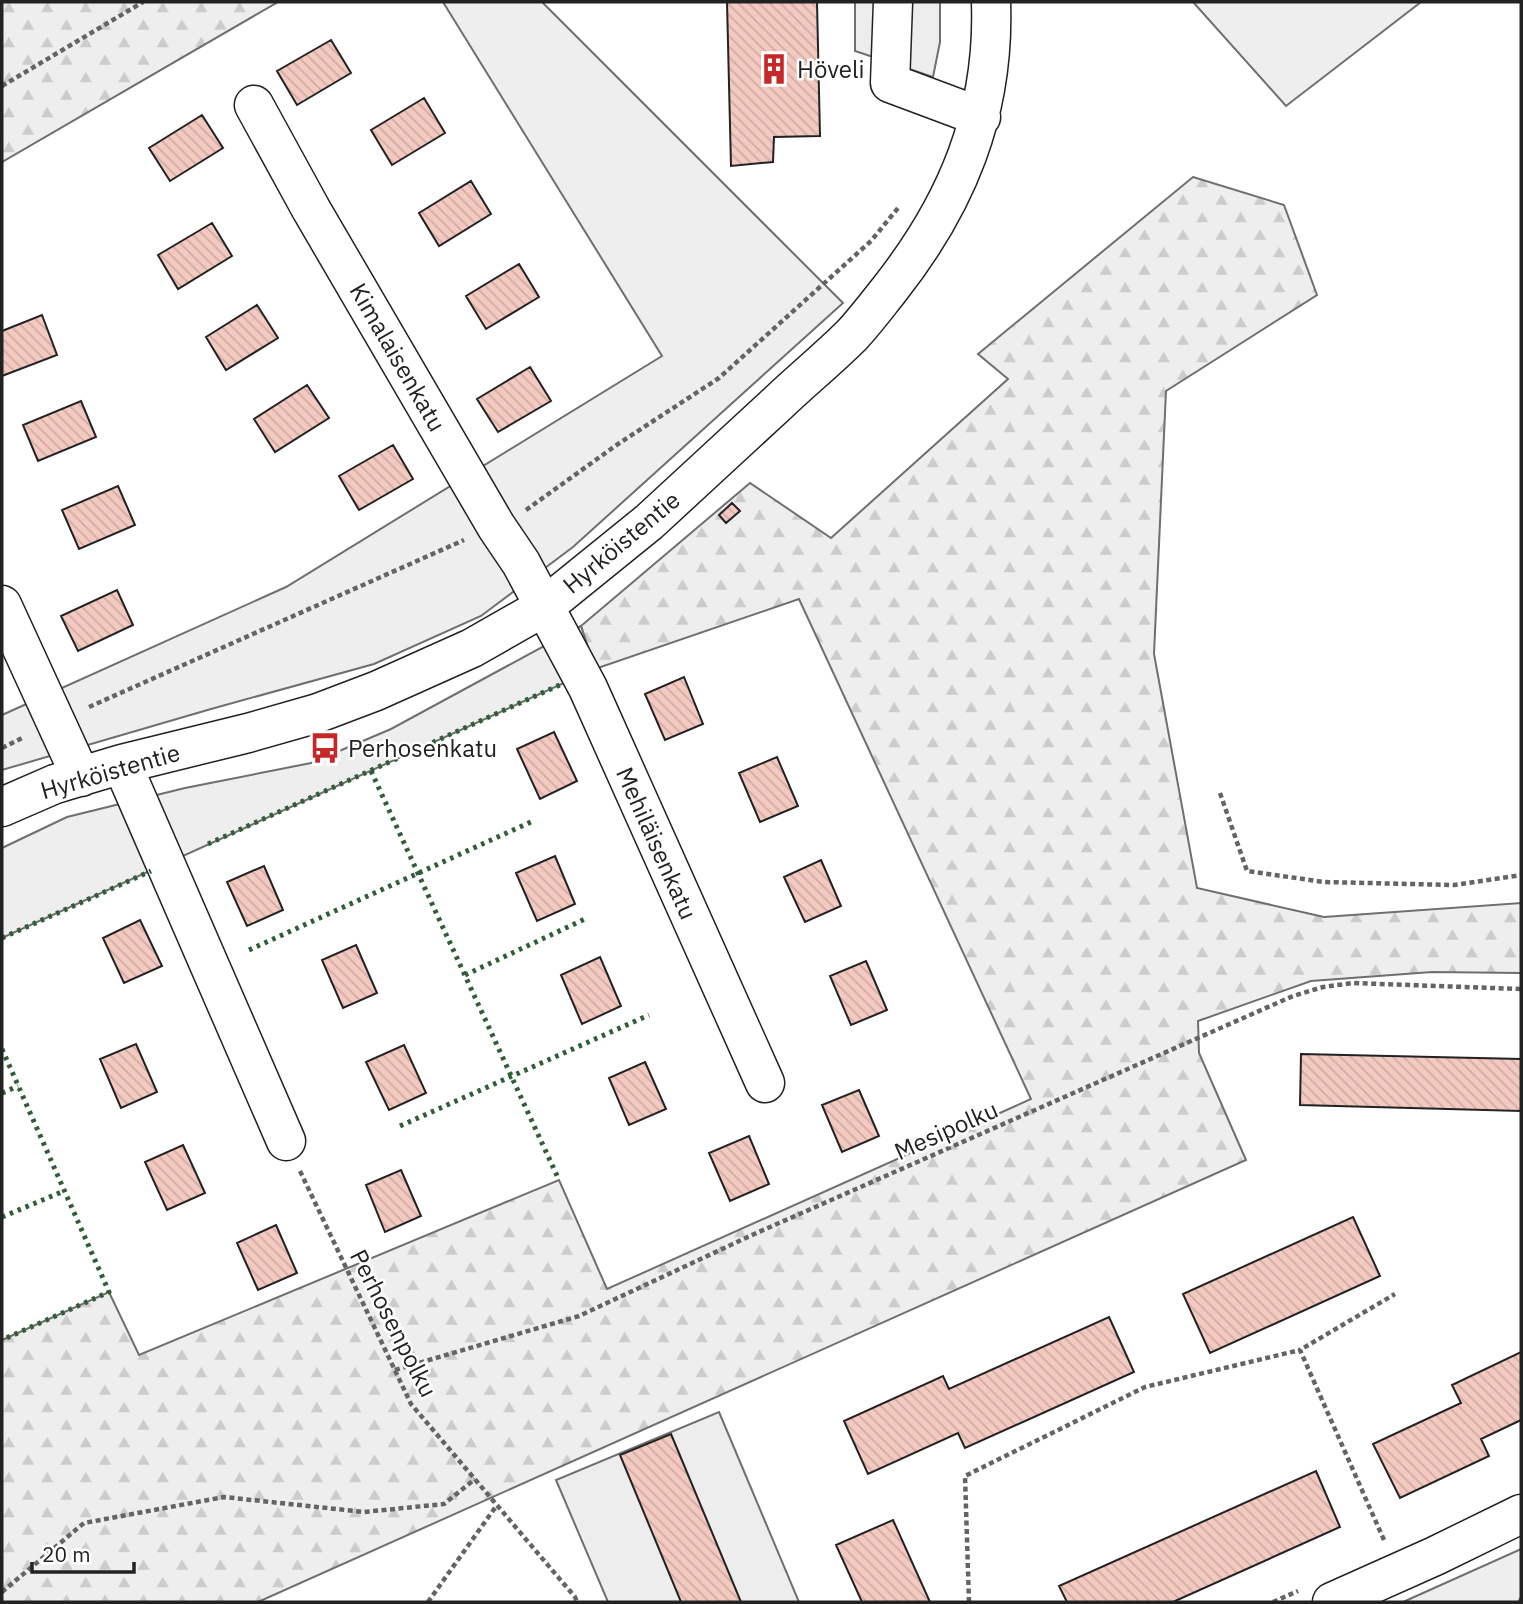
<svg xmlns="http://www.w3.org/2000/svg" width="1523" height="1604" font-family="'IBM Plex Sans',sans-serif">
	<defs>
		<pattern id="forest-firs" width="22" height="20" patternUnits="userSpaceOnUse" patternTransform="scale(1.75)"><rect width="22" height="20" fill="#eee"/><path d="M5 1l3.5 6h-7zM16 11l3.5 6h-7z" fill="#ccc"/></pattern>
		<pattern id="building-back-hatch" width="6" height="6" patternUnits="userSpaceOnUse" patternTransform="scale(1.75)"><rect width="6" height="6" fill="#f3c9c0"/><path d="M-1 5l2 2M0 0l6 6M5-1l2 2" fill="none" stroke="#d0aca5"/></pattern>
	</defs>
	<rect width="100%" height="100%" fill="#fff"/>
	<path fill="url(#forest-firs)" stroke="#6f6f6f" stroke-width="2" d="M2,2h276l-276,160z
		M1193,177l91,28 33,90 -151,96 -12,263 43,234 127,29 197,-14v70l-89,-1 -121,9 -113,40 1,32 47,107 -988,442h-256v-262l107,-48 30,63 420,-175 48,109 424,-190 -232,-500 -204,70 -14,-43 169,-143 81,55 177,-159 -30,-25z"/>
	<path fill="#eee" stroke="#6f6f6f" stroke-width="2" d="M443,2h99l301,301 -270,244 -92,69 -107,48 -163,45 -209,61v-55l284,-128 376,-231z
		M1193,2h228l-135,104z
		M581,626l14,43 -593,269v-90l65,-31 118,-29 126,-25 80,-34z
		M1521,1549v48l-3,5h-115z"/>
	<path fill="#ededed" stroke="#6f6f6f" stroke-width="2" d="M855,2h85v40l-7,35 -78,-26z
		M719,1412l80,190h-191l-52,-122z"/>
	<path fill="url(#building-back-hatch)" stroke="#222" stroke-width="2" d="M727,2h90l3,134 -46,1 -1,25 -42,4z
		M331,40l20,33 -54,32 -20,-34z
		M424,98l21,35 -53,32 -21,-35z
		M202,115l21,33 -53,33 -21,-33z
		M471,181l20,33 -52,32 -20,-33z
		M212,223l20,33 -54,33 -20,-34z
		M519,264l20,33 -53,32 -20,-33z
		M257,305l21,33 -52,32 -20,-33z
		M42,315l15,40 -55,21v-45z
		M530,367l21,34 -53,31 -21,-33z
		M307,385l22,33 -54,34 -21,-33z
		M81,401l15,36 -58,24 -15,-36z
		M393,445l20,34 -54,31 -20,-34z
		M118,486l17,39 -56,24 -17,-39z
		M732,503l8,8 -14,12 -7,-8z
		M117,590l16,35 -55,26 -17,-35z
		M684,677l19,47 -38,16 -20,-46z
		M554,732l23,49 -37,18 -23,-50z
		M777,757l21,49 -38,16 -21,-49z
		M555,856l20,48 -38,17 -21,-48z
		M821,860l20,46 -36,16 -21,-45z
		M264,866l19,44 -36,16 -20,-44z
		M140,920l22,46 -38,17 -21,-45z
		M356,945l21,48 -34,15 -21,-48z
		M600,957l21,49 -39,18 -21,-49z
		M866,961l21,49 -36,15 -21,-49z
		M136,1044l21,48 -36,16 -21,-49z
		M404,1045l22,48 -37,17 -23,-48z
		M1301,1054l220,5v52l-221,-6z
		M645,1062l21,47 -37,16 -20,-47z
		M859,1090l20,46 -37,16 -20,-47z
		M749,1136l20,48 -39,17 -21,-48z
		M183,1145l22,48 -38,17 -22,-48z
		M401,1170l20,46 -36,16 -19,-47z
		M1353,1217l27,59 -170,77 -27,-59z
		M276,1225l21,48 -39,17 -21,-47z
		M1109,1317l25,55 -169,76 -7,-15 -90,41 -24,-53 99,-45 6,13z
		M1521,1352v68l-40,19 8,17 -89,42 -27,-54 88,-41 -9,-18z
		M671,1434l70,168h-60l-61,-147z
		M1316,1471l24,56 -167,75h-106l-8,-16z
		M893,1520l37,82h-68l-26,-57z"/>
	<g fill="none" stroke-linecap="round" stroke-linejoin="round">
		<defs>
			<path id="minor" d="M893,2l-3,81 91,34
				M254,105l57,104 185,317 25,37 67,125 177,395
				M2,605l79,172
				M122,764l164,377
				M2,807l53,-23 67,-20 126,-31 70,-20 58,-22 96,-43 72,-41 105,-85c43,-40 86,-79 129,-119 24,-23 50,-44 74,-68 13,-14 25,-30 37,-45 68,-86 106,-177 102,-288
				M1332,1602l103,-46 86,-42"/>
		</defs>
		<use href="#minor" stroke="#222" stroke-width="41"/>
		<path stroke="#646464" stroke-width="4.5" stroke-dasharray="5 3.5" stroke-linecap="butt" d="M2,86l141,-84
			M526,510l92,-66 101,-66 152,-137 27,-33
			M89,707l375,-167
			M2,748l22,-11
			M1220,793l27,78 77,11 130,3 67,-10
			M300,1171l111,233 164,193 2,5
			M395,1370l184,-54 173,-81 541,-239 30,-9 30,-4 168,6
			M1384,1540l-84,-190 95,-56
			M2,1592l82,-69 140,-26 140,15 80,-8 31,-25
			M428,1602l69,-97
			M969,1602l-4,-126 180,-89 155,-37
			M1273,1602l25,-11"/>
		<use href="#minor" stroke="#fff" stroke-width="38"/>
		<path stroke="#2f5e38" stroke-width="5" stroke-dasharray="3.5 5" stroke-linecap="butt" d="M371,771l188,409
			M208,844l356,-161
			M2,938l149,-67
			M249,950l284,-129
			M465,975l120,-56
			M2,1049l107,243 -107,48
			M2,1093l16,-7
			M400,1126l249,-111
			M2,1217l62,-26"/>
	</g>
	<defs>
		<symbol id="building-bare" viewBox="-9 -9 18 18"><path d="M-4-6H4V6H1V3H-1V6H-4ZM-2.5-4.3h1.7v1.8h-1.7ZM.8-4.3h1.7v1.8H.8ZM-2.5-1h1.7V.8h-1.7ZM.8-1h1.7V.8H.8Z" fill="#c62828" stroke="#fff" stroke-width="2.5" paint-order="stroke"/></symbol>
		<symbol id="bus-bare" viewBox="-9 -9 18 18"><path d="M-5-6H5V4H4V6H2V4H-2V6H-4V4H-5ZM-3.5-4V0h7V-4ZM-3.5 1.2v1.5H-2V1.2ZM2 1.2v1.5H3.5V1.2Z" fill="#c62828" stroke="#fff" stroke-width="2.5" paint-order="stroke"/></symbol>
	</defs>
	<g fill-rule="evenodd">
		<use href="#building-bare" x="752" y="47" width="44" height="44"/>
		<use href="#bus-bare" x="303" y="726" width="44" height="44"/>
	</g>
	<g text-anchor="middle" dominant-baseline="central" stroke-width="5" stroke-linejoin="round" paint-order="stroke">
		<g font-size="24" fill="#222" stroke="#fff" text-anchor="start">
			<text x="797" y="69">Höveli</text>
			<text x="348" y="748">Perhosenkatu</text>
		</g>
		<g font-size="24" fill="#222" stroke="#fff">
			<text transform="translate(398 357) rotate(60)">Kimalaisenkatu</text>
			<text transform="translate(621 542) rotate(-40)">Hyrköistentie</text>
			<text transform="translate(110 771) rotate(-16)">Hyrköistentie</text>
			<text transform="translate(657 843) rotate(66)">Mehiläisenkatu</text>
			<text transform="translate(946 1130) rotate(-24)">Mesipolku</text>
			<text transform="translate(394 1323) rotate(63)">Perhosenpolku</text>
		</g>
	</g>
	<rect width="1523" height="1604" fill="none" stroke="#222222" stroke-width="7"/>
	<path d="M32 1562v10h102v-10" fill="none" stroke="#222222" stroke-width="3.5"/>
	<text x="42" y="1562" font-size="21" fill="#222222" stroke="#ffffff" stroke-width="5" paint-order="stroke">20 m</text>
</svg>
